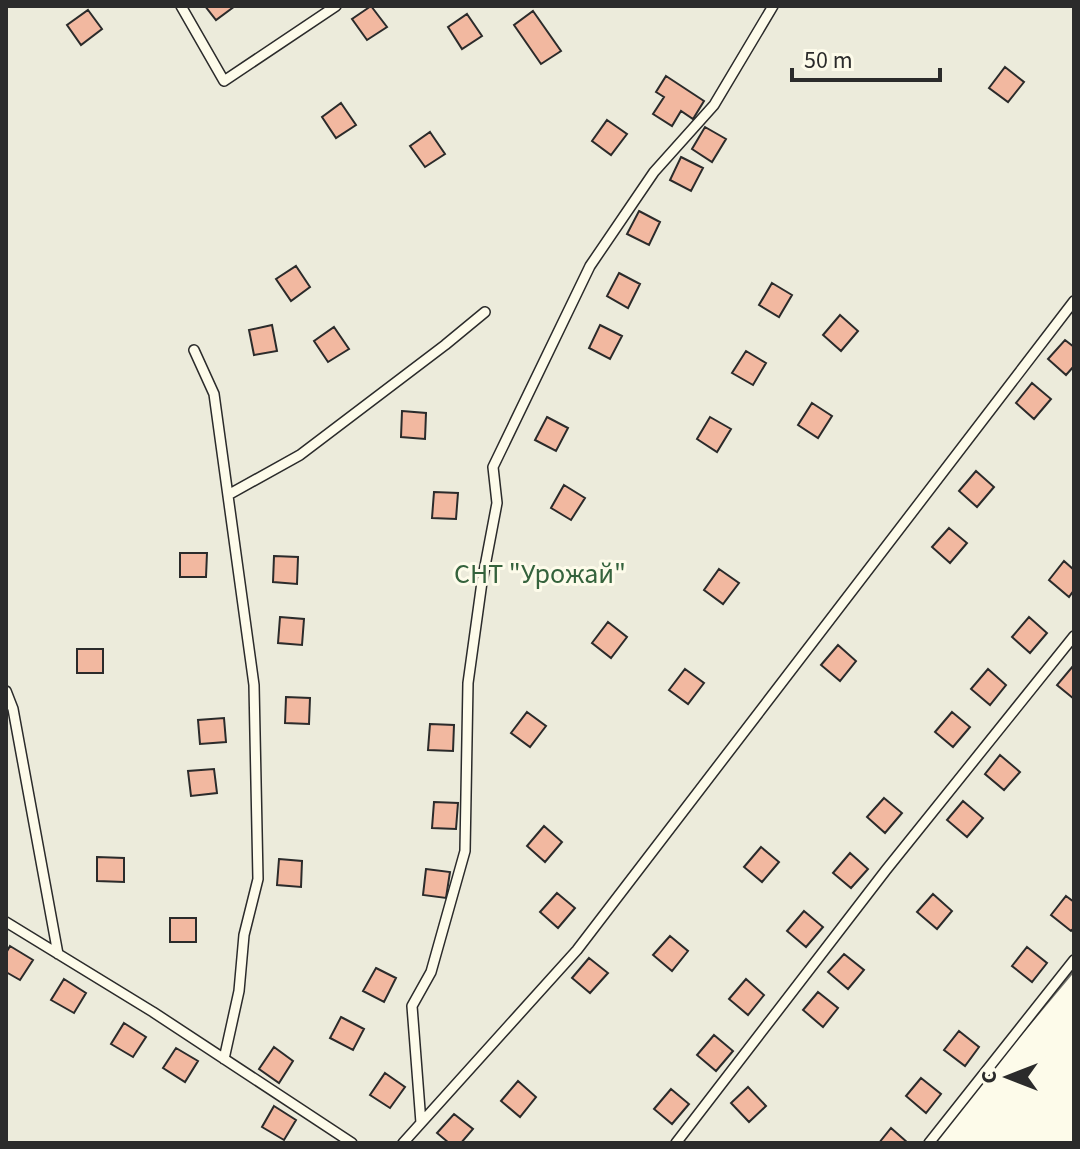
<svg xmlns="http://www.w3.org/2000/svg" width="1080" height="1149" font-family="'Source Sans 3',sans-serif">
	<rect width="100%" height="100%" fill="#fdfbea"/>
	<path fill="#ecebdb" stroke="#74746e" stroke-width="2" d="M6,6h1068v965l-144,172h-924z"/>
	<path fill="#f2b8a0" stroke="#2b2b2b" stroke-width="2" d="M205,6h30l-19,14z
		M371,6l16,21 -20,13 -15,-21z
		M88,10l14,19 -21,16 -14,-20z
		M533,11l28,40 -20,13 -27,-39z
		M467,14l15,22 -20,13 -14,-22z
		M1005,67l19,15 -16,20 -19,-14z
		M666,76l38,25 -11,18 -12,-8 -9,15 -19,-12 11,-17 -8,-5z
		M341,103l15,22 -20,13 -14,-21z
		M607,120l20,14 -16,21 -19,-14z
		M705,127l21,12 -14,23 -20,-13z
		M430,132l15,22 -20,13 -15,-21z
		M681,157l22,11 -12,23 -21,-11z
		M639,211l21,11 -11,23 -22,-11z
		M296,266l14,21 -19,14 -15,-22z
		M619,273l21,11 -12,24 -21,-12z
		M772,283l20,12 -13,22 -20,-12z
		M840,315l18,16 -17,20 -18,-16z
		M272,325l5,26 -23,4 -5,-25z
		M600,325l22,11 -12,23 -21,-11z
		M334,327l15,22 -21,13 -14,-21z
		M1065,340l9,7v19l-8,9 -18,-16z
		M746,351l20,12 -13,22 -21,-12z
		M1032,383l19,16 -17,20 -18,-16z
		M812,403l20,13 -14,22 -20,-13z
		M402,411l24,2 -1,26 -24,-2z
		M547,417l21,11 -12,23 -21,-11z
		M710,417l21,12 -14,23 -20,-13z
		M976,471l18,16 -17,20 -18,-16z
		M564,485l21,13 -14,22 -20,-12z
		M434,492l24,1 -2,26 -24,-1z
		M949,528l18,15 -17,20 -18,-16z
		M180,553h27l-1,24h-26z
		M274,556l24,1 -1,27 -24,-2z
		M1064,561l10,9v20l-5,7 -20,-17z
		M719,569l20,14 -16,21 -19,-14z
		M280,617l24,2 -2,26 -24,-2z
		M1029,617l18,16 -17,20 -18,-16z
		M608,622l19,15 -16,21 -19,-15z
		M838,645l18,16 -16,20 -19,-16z
		M77,649h26v24h-26z
		M1073,666l1,1v32l-17,-14z
		M685,669l19,14 -16,21 -19,-14z
		M988,669l18,16 -16,20 -19,-16z
		M286,697l24,1 -1,26 -24,-1z
		M527,712l19,14 -16,21 -19,-14z
		M952,712l18,15 -17,20 -18,-15z
		M224,718l2,24 -26,2 -2,-24z
		M430,724l24,1 -1,26 -25,-1z
		M1000,755l20,17 -16,18 -19,-16z
		M214,769l3,24 -26,3 -3,-25z
		M884,798l18,15 -17,20 -18,-16z
		M963,801l20,17 -16,19 -20,-17z
		M434,802l24,1 -2,26 -24,-1z
		M544,826l18,16 -17,20 -18,-16z
		M761,847l18,15 -17,20 -18,-15z
		M850,853l18,16 -17,19 -18,-15z
		M97,857l27,1v24l-27,-1z
		M279,859l23,2 -1,26 -24,-2z
		M426,869l24,3 -4,26 -23,-3z
		M557,893l18,15 -17,20 -18,-16z
		M933,894l19,17 -15,18 -20,-17z
		M1066,896l8,6v26l-3,3 -20,-16z
		M804,911l19,16 -17,20 -19,-16z
		M170,918h26v24h-26z
		M670,936l18,15 -16,20 -19,-16z
		M10,946l23,14 -13,20 -14,-8v-19z
		M1027,947l20,16 -15,19 -20,-16z
		M844,954l20,16 -16,19 -20,-17z
		M589,958l19,15 -18,20 -18,-15z
		M376,968l20,10 -12,24 -21,-11z
		M64,979l22,14 -12,20 -23,-13z
		M746,979l18,16 -16,20 -19,-16z
		M818,992l20,16 -15,19 -20,-17z
		M341,1017l23,12 -11,21 -23,-12z
		M124,1023l22,14 -13,20 -22,-13z
		M959,1031l20,16 -14,19 -21,-16z
		M714,1035l19,16 -17,20 -19,-16z
		M274,1047l19,14 -14,22 -20,-14z
		M176,1048l22,13 -13,21 -22,-14z
		M385,1073l20,14 -15,21 -20,-13z
		M921,1078l20,16 -15,19 -20,-17z
		M518,1081l18,16 -16,20 -19,-16z
		M748,1087l18,19 -17,16 -18,-19z
		M671,1089l18,15 -17,20 -18,-15z
		M274,1106l22,14 -12,20 -22,-13z
		M454,1114l19,15 -12,14h-12l-12,-10z
		M891,1128l17,15h-29z"/>
	<g fill="none" stroke-linecap="round" stroke-linejoin="round">
		<defs>
			<path id="lane" d="M181,6l43,75 112,-75
				M194,350l20,44 40,291 4,194 -14,56 -5,56 -15,68
				M228,495l72,-40 145,-110 40,-33
				M6,691l7,18 45,245
				M6,922l147,90 199,131
				M421,1123l-9,-117 19,-34 34,-121 3,-168 14,-101 15,-79 -4,-36 97,-201 64,-94 60,-67 59,-99
				M403,1143l174,-193 497,-649
				M676,1143l210,-273 188,-234
				M929,1143l145,-183"/>
		</defs>
		<use href="#lane" stroke="#2b2b2b" stroke-width="12"/>
		<use href="#lane" stroke="#fdfbea" stroke-width="9"/>
	</g>
	<g text-anchor="middle" dominant-baseline="central" stroke-width="6" stroke-linejoin="round" paint-order="stroke">
		<g font-size="28" fill="#34623c" stroke="#fdfbea">
			<text x="540" y="574">СНТ "Урожай"</text>
		</g>
	</g>
	<rect width="1080" height="1149" fill="none" stroke="#2b2b2b" stroke-width="16"/>
	<g transform="translate(1008 1077) rotate(270)" stroke="#fdfbea" stroke-width="6" paint-order="stroke">
	<path d="M0-6L14 30L0 20L-14 30Z" fill="#2b2b2b"/>
	<text y="-12" font-size="22" font-weight="bold" text-anchor="middle" fill="#2b2b2b">С</text>
	</g>
	<path d="M792 68v12h148v-12" fill="none" stroke="#2b2b2b" stroke-width="4"/>
	<text x="804" y="68" font-size="24" fill="#2b2b2b" stroke="#fdfbea" stroke-width="6" paint-order="stroke">50 m</text>
</svg>
